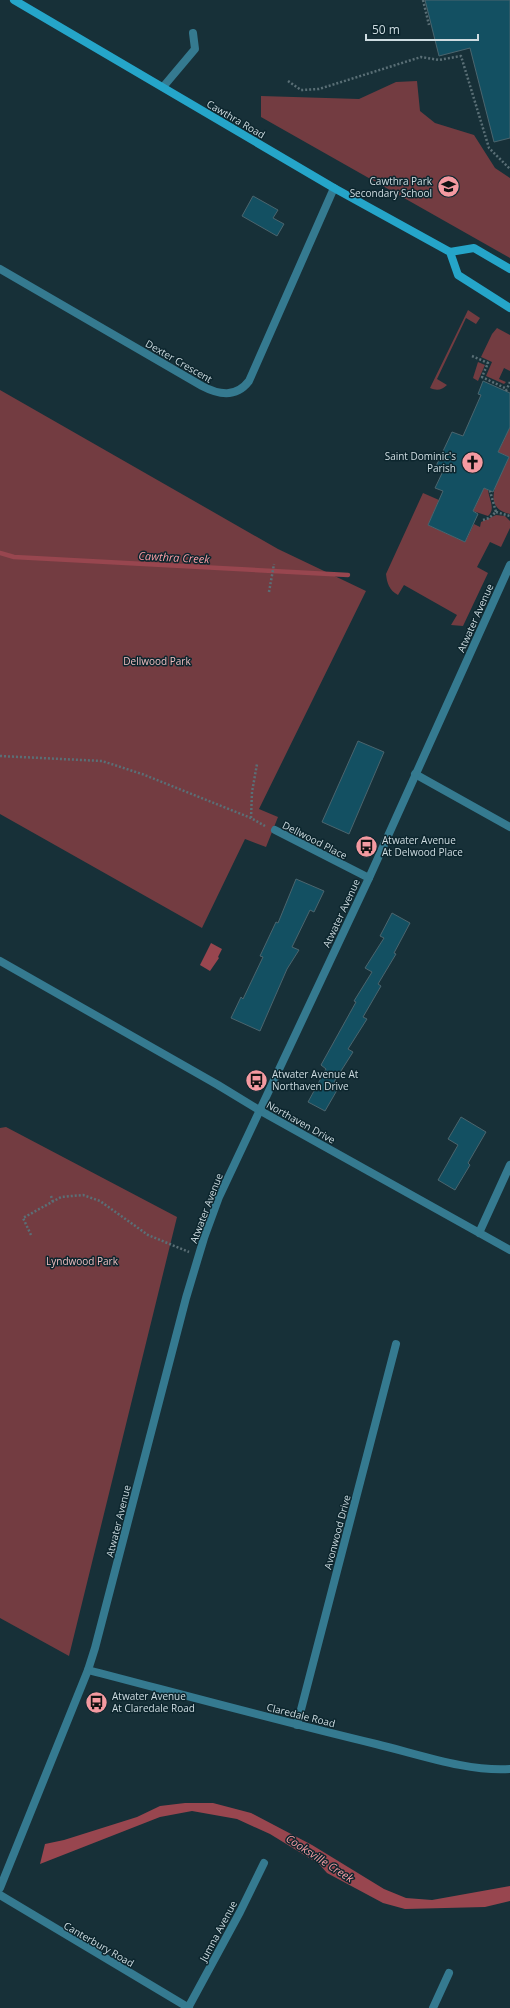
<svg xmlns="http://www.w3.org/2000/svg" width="510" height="2008" font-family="'Open Sans',sans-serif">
	<rect width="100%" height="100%" fill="#173038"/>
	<path fill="#733c41" d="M417,81l3,30 15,12 39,12 21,33 15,10v80l-249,-141v-21l98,3 37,-17z
		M468,310l12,8 -4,6 -10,-6 -29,61 10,6c-5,5 -10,6 -17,3z
		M497,328l13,7v36l-6,-3 -5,11 7,3 -2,2 -18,-8 6,-14 -11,-5 11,-23z
		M478,362l7,3 -7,16 -5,-3z
		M0,390l278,159 88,42 -107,218 19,8 -12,30 -21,-8 -43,89 -202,-114z
		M510,427v87c-32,-7 -9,-39 -1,-57l-11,-5z
		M484,488l4,2c1,9 8,19 0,26l-15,-5z
		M423,493l16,7 -11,25 37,17 9,-18 6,3 1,-5 15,-7 9,1 5,5v7l-9,19 -11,-5 -13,25 11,6 -25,53 -12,-1 6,-10 -53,-30 -6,10c-9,-5 -11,-12 -12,-21z
		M6,1127l171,90 -108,439 -69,-38v-490z"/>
	<path fill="#98464f" d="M211,943l11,6 -4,8 1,1 -9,13 -10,-6z
		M185,1803h28l38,10 61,32 72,44 22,9 26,2 78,-14v15l-25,6 -80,2 -22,-6 -56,-30 -8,-9 -49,-30 -33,-15 -45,-8 -32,6 -120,47 5,-20 19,-4 73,-23 23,-11z"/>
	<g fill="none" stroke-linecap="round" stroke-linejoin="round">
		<path stroke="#98464f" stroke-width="4.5" d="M0,553l14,4 334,18"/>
	</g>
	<path fill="#135062" stroke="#4b656e" d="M425,0h85v138l-16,4 -24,-94 -31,8z
		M253,196l25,14 -5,8 11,6 -7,12 -35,-20z
		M483,381l27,12v34l-12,25 11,5 -16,35 -9,-4 -11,23 5,3 -13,28 -37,-17 15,-34 -8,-3 9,-19 -8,-3 16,-34 11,4 18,-41 -3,-1z
		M358,741l26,11 -35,82 -27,-12z
		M296,879l28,12 -10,21 -4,-2 -18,37 7,3 -12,19 -27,62 -29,-13 10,-21 2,2 20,-42 -3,-1 16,-34 2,1z
		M392,913l18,10 -16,30 2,1 -18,30 3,2 -18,31 4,2 -19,30 5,3 -19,30 6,3 -15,26 -17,-9 18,-33 -5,-4 35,-63 -2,-1 18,-29 -7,-4 19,-30 -4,-2z
		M461,1117l25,15 -18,31 2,2 -15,25 -17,-10 20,-35 -10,-6z"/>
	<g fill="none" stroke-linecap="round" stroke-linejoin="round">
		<path stroke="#5a6f76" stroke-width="2.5" stroke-dasharray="2 2" stroke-linecap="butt" d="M423,0l6,25
			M288,81l13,9 18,-1 102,-32 18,3 22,-4 28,92 21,21
			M472,356l16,7 -6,14 25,12
			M506,391l4,-9
			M496,512l14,4
			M483,520l6,-2 7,-6 -6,-21
			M269,592l5,-28
			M0,756l102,5 40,13 109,44 14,8
			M251,818l1,-26 5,-28
			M51,1196l2,6
			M31,1235l-8,-17 38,-21 22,-2 17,6 48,34 41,17"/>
		<path stroke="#357a90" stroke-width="8" d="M163,87l32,-38 -2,-16"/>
		<path stroke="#357a90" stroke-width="8" d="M0,269l202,117c17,9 34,12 47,-5l85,-193
			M415,774l95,53
			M275,830l94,48
			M0,961l218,124 41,25 251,140
			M479,1233l31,-68
			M88,1670c96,25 192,51 288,74 42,10 92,28 134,25
			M297,1725l99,-381
			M0,1895l189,113
			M188,2008l52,-96 24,-49
			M433,2008l16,-35"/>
		<path stroke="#357a90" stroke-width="8" d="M0,1888l88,-218 7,-22 91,-350 18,-60 15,-41 150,-319 141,-313"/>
		<path stroke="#25a5c9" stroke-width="8" d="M14,0l320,188 116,64 24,-4 36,21
			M450,252l8,23 52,33"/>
	</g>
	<defs>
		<symbol id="school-disc" viewBox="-11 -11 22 22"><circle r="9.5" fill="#f49aa1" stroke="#0d262e"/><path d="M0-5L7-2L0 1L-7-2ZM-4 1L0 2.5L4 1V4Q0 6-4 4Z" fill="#111"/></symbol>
		<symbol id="church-disc" viewBox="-11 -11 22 22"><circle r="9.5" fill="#f49aa1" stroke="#0d262e"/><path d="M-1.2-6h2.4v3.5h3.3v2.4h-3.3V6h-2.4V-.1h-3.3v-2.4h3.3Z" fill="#111"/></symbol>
		<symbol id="bus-disc" viewBox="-11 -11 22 22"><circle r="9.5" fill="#f49aa1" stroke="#0d262e"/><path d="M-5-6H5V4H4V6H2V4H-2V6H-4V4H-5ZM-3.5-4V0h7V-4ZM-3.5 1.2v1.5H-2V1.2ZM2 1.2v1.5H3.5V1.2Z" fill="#111"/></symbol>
	</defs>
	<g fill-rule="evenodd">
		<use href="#school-disc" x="436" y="174" width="25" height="25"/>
		<use href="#church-disc" x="460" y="450" width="25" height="25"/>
		<use href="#bus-disc" x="354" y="834" width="25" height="25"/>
		<use href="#bus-disc" x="244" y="1068" width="25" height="25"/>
		<use href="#bus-disc" x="84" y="1690" width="25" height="25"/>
	</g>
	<g text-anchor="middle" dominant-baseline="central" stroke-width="3" stroke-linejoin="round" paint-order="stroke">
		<g font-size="10" fill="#cedce1" stroke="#0d262e">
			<text transform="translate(236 119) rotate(30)">Cawthra Road</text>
			<text transform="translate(179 361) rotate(30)">Dexter Crescent</text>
			<text transform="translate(475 618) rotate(-66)">Atwater Avenue</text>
			<text transform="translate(315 840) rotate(27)">Dellwood Place</text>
			<text transform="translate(341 913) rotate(-65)">Atwater Avenue</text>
			<text transform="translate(301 1122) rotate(29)">Northaven Drive</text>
			<text transform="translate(206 1208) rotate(-69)">Atwater Avenue</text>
			<text transform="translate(118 1521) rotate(-76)">Atwater Avenue</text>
			<text transform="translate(337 1532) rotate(-75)">Avonwood Drive</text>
			<text transform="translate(301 1715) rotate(14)">Claredale Road</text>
			<text transform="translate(218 1931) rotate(-62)">Jumna Avenue</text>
			<text transform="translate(99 1944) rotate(30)">Canterbury Road</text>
		</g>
		<g font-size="10" fill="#cedce1" stroke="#0d262e" text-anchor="start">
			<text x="432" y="181" text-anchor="end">Cawthra Park<tspan x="432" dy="12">Secondary School</tspan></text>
			<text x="456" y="456" text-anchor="end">Saint Dominic's<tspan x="456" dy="12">Parish</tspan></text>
			<text x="382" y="840">Atwater Avenue<tspan x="382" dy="12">At Delwood Place</tspan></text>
			<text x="272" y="1074">Atwater Avenue At<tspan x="272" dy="12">Northaven Drive</tspan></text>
			<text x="112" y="1696">Atwater Avenue<tspan x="112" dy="12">At Claredale Road</tspan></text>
		</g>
		<g font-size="10" fill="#f0bfc1" stroke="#0d262e">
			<text x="157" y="661">Dellwood Park</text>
			<text x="82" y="1261">Lyndwood Park</text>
		</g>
		<g font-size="11" font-style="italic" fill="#fd9fa6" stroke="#0d262e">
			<text transform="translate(174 557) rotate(3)">Cawthra Creek</text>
			<text transform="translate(320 1858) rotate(33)">Cooksville Creek</text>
		</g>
	</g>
	<path d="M366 34v6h112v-6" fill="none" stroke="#cedce1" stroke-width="2"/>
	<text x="372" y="34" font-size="12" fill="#cedce1" stroke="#0d262e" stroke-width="3" paint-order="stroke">50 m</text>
</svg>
